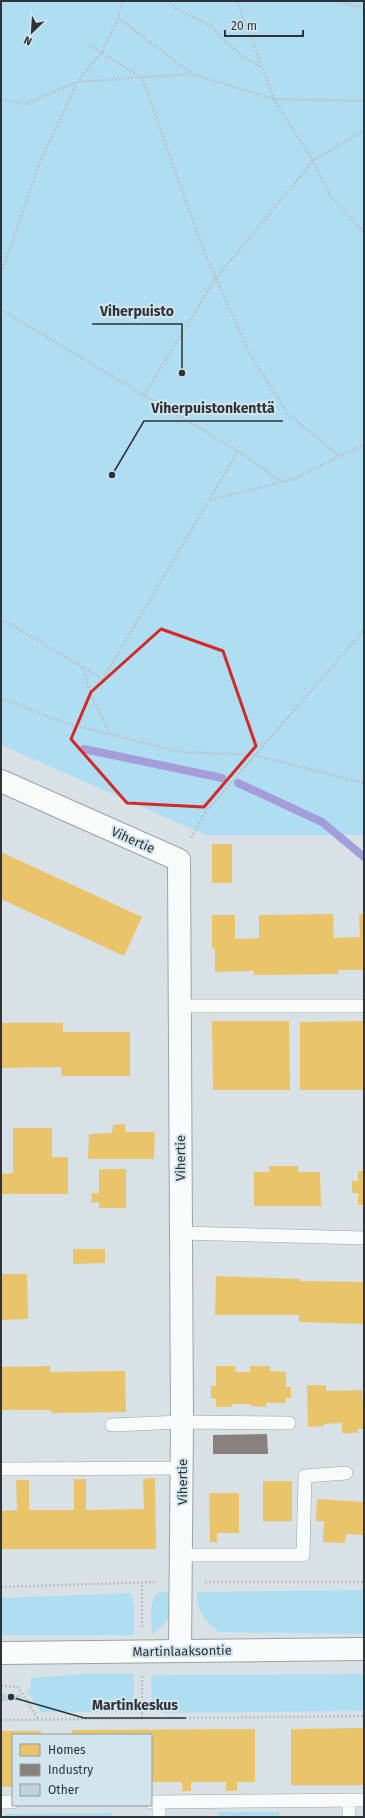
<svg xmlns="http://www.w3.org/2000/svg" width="365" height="1818" font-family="'Fira Sans',sans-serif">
	<rect width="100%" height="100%" fill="#d8e2e6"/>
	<path fill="#afdef3" d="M1,1h363v834h-158l-205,-90z
		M364,1590v44l-145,-2c-15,-11 -22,-22 -22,-40z
		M159,1592h16l-5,26 -18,17c0,-13 -5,-34 7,-43z
		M131,1593l3,12v30h-133v-37z
		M81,1674h53c0,17 3,27 -12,38h-81l-14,-20 4,-5v-9z
		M364,1674v37l-199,2 -11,-4 -2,-4 -1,-30z
		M218,1812h61v5h-61z
		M112,1813v4h-107v-3z"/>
	<path fill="#e9c46a" d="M212,844h20v39h-20z
		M1,852l141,65 -18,39 -123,-57z
		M333,914l1,24 26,-1 -1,-23h5v56h-26v4l-84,1v-4l-39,1v-24l-3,1v-34h23v24l24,-1v-23z
		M212,1021h77l1,69h-77z
		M364,1021v69h-64v-68z
		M1,1023h62v9h67v44h-69v-9l-60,1z
		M125,1124v8h30l-1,27h-66l1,-25 23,-1 1,-8z
		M13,1128h39v29h16v37h-67v-20l12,-1z
		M269,1166h29v6h22l1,34h-67v-34h15z
		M99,1169h27v39h-27v-6l-8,1 1,-10h7z
		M358,1171h6v34h-6v-12h-6v-12h6z
		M73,1249h32v14l-32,1z
		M1,1274h26l1,45 -27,1z
		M216,1276l84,3v2l64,1v42l-65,-2v-7h-84z
		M50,1366v6l75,-1 1,41 -75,1v-3h-50v-43z
		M216,1366h19l1,6h14v-6h20v5l16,1v15h5v11h-5v5h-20v4l-16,-1v-2h-18v3h-16v-8l-5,-1v-12h5z
		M307,1385h19v6l36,-1 2,39h-6v4h-16v-10l-18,1v2l-16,1z
		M155,1478l1,71h-155v-38l16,-1 -1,-30h13v30h45v-31h12v31l58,-1 -1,-30z
		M263,1481h29v40h-29z
		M209,1493h30v40h-22v9h-7z
		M317,1499l47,3v33l-18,-1 -1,9 -22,-1 1,-21h-8z
		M364,1728v57h-73v-56z
		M255,1729v53h-18v9h-11v-9h-35v9h-9v-9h-31v-47h-79v-5z
		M1,1731h40v4h-28v52h-12z"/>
	<path fill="#8a817c" d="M267,1434l1,20h-55v-19z"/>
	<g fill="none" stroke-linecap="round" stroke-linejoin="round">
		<path stroke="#a59dda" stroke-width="8" d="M84,749l138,29
			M238,783l84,39 42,35"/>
	</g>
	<path fill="#c2cfdc" d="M2,1694l19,1v6h-20z"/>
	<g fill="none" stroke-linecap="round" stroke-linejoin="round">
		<defs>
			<path id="lane" d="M180,1006h184
				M180,1233l184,5
				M112,1425l70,-3 107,1
				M1,1469l181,-1
				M181,1555h122l2,-79 41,-3
				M1,1802h12
				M151,1802l213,-2
				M159,1802v15
				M349,1817v-16"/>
			<path id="street" d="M1,781l178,79 3,562 -2,229"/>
			<path id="secondary" d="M1,1653l363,-4"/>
		</defs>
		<use href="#lane" stroke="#9aa2a5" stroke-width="14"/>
		<use href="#street" stroke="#9aa2a5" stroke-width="24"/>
		<use href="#secondary" stroke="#9aa2a5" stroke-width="24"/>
		<path stroke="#bfc2c5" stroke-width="2.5" stroke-dasharray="2 2" stroke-linecap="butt" d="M170,1l6,8 36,17 10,12 20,18 20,12
			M237,1l37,98 39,62 18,36 33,35
			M335,1l29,7
			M118,18l73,55
			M89,45l53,33 61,171 46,104 40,62 52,42
			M1,99l24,5 52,-22 25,-30 16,-34 5,-17
			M1,273l38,-108 38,-83 115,-8 82,25 90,2
			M1,310l237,141 -135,228 -102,-60
			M144,395l72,-117 97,-117 51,-31
			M238,451l44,31
			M210,500l86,-22 68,-34
			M82,667l10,30 18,37
			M1,698l61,24 118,30 73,3 111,28
			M191,838l13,-24 160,-184
			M205,1582h159
			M1,1587l155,-5
			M142,1627v-45
			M1,1686l17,1 20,32
			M142,1718v-42
			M1,1720l363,-4"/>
		<use href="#lane" stroke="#f9fbfb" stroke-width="13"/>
		<use href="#street" stroke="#f9fbfb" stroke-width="22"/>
		<use href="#secondary" stroke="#f9fbfb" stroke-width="22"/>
	</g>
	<path fill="none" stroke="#d62828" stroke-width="3" stroke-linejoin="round" d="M161,629l62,22 33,95 -52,61 -77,-4 -56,-64 20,-47z"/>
	<g text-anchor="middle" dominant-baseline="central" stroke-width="4" stroke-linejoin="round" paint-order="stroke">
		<g font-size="13" fill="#2d3336" stroke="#d2e4ec">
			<text transform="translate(133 840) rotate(24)">Vihertie</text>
			<text transform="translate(180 1158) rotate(-90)">Vihertie</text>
			<text transform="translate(182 1482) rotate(-90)">Vihertie</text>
			<text transform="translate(182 1651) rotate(-1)">Martinlaaksontie</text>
		</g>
	</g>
	<path fill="none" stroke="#2d3336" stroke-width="1.5" d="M182 373L182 324H92M112 475L144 421H283M11 1697L84 1718H186"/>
	<g fill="#2d3336" stroke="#d2e4ec" stroke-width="1.5">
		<circle cx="182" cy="373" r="4"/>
		<circle cx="112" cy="475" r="4"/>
		<circle cx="11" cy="1697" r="4"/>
	</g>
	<g font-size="14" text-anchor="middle" font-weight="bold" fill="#2d3336" stroke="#d2e4ec" stroke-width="4" stroke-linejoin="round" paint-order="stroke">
		<text x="137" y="316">Viherpuisto</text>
		<text x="213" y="413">Viherpuistonkenttä</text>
		<text x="135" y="1710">Martinkeskus</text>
	</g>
	<rect width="365" height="1818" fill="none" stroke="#2d3336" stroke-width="4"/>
	<rect x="12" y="1734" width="140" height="72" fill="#d2e4ec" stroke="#909da3"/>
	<rect x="20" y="1744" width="20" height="12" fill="#e9c46a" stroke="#909da3"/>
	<text x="48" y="1754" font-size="12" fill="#2d3336">Homes</text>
	<rect x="20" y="1764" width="20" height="12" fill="#8a817c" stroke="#909da3"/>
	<text x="48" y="1774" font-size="12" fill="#2d3336">Industry</text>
	<rect x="20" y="1784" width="20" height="12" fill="#c2cfdc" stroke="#909da3"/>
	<text x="48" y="1794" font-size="12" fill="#2d3336">Other</text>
	<g transform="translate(32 32) rotate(205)" stroke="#d2e4ec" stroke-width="3" paint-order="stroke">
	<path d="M0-3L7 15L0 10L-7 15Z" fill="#2d3336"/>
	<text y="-6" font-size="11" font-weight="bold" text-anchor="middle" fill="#2d3336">N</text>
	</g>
	<path d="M225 30v6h78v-6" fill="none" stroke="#2d3336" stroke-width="2"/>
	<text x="231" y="30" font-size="12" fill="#2d3336" stroke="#d2e4ec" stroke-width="3" paint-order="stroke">20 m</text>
</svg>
